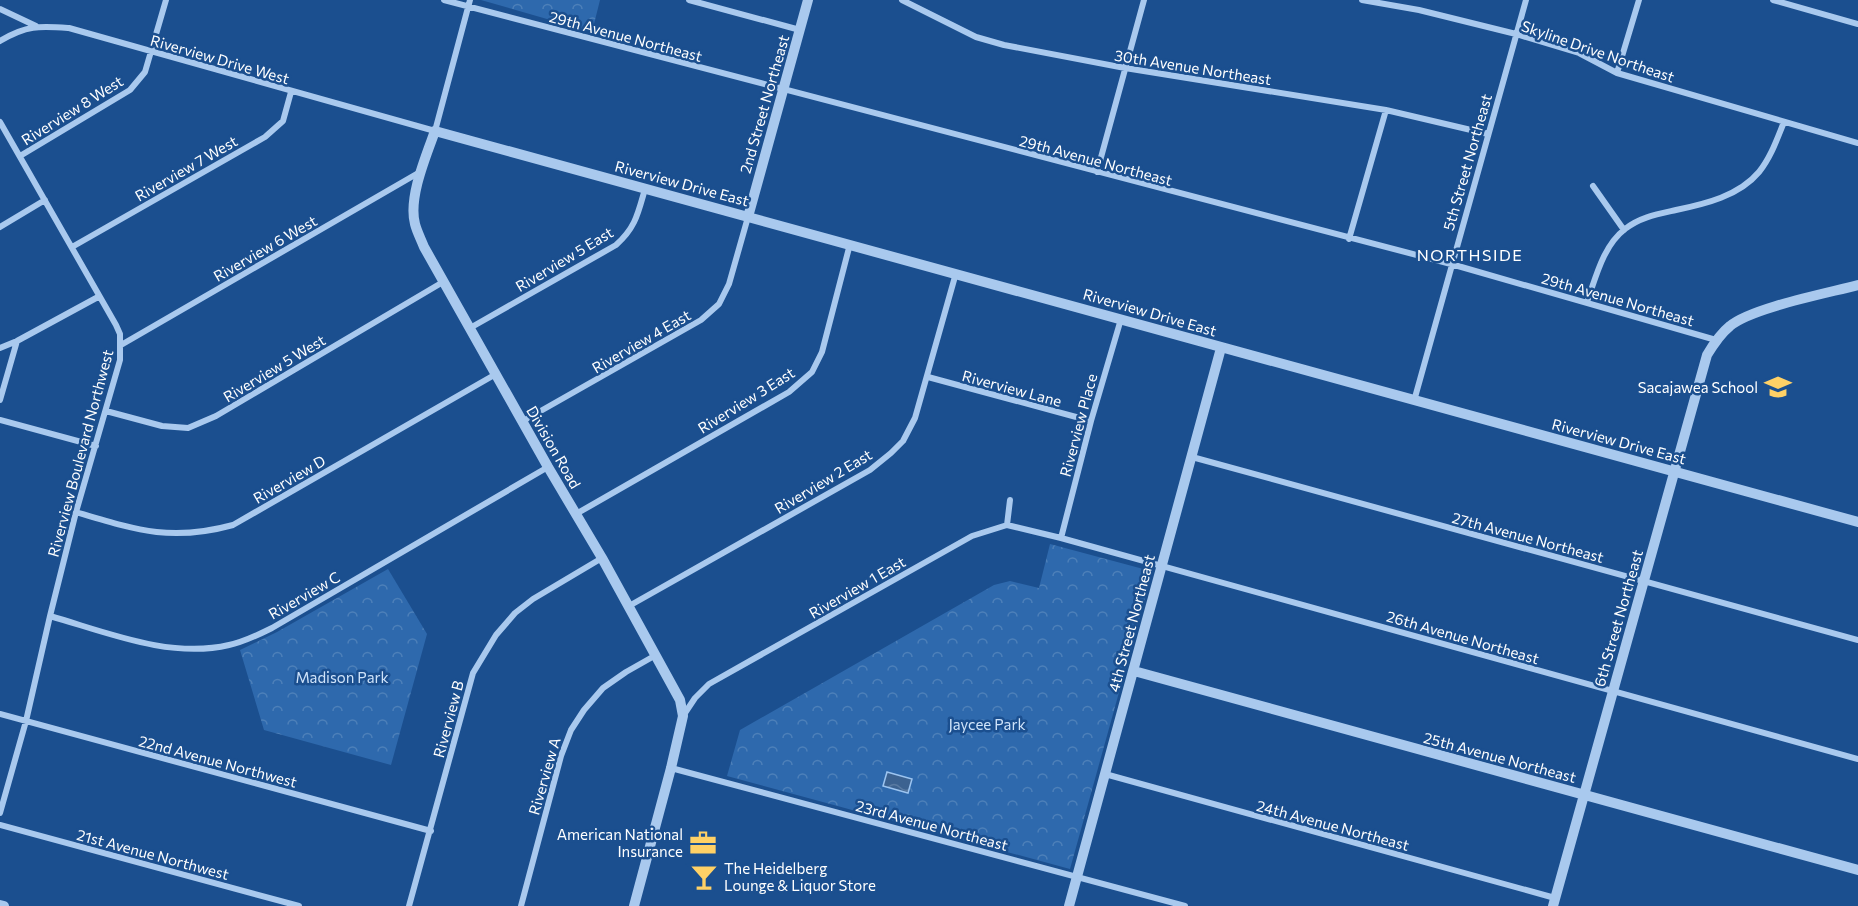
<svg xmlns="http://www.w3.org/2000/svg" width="1858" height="906" font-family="Commissioner,sans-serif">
	<defs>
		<pattern id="forest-crowns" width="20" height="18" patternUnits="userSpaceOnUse" patternTransform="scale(1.5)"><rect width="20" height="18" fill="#2e69ad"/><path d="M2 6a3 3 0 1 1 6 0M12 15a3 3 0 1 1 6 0" fill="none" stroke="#4d80b9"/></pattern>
		<pattern id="water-waves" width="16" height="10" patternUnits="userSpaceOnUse" patternTransform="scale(1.5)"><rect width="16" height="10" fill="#3c6290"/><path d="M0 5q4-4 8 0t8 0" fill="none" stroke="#597aa1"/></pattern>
	</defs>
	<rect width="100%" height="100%" fill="#1b4f8f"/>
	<path fill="url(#forest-crowns)" d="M481,0h119l-8,32z
		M1050,544l97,26 4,7 -81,292 -343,-93 13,-46 254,-145 16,-4 29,7z
		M388,569l39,65 -36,131 -127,-35 -24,-80 37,-18z"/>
	<path fill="url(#water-waves)" stroke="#9cc4f0" stroke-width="1.5" d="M887,772l25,7 -4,14 -25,-7z"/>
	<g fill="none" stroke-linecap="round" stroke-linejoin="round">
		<path stroke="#a9c9ee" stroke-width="6" d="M444,0l1007,264 265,76
			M689,0l111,30
			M902,0l74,37 28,8 121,23 261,42 102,24
			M1362,0l57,10 97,24 63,19 38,20 241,70
			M1773,0l85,24
			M0,9l36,17
			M0,41c27,-16 39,-15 69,-13l366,103 35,-131
			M1617,73l22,-73
			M0,122l116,203 4,9v26l-44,152 -26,104 -24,105 -26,92
			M20,156l110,-66 15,-18 21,-72
			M1097,172l47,-172
			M1593,186l31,44
			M0,227l45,-27
			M1349,239l37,-129
			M72,247l193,-110 18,-16 8,-29
			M1587,302c9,-25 16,-56 38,-73 15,-12 33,-15 51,-19 29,-6 63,-14 83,-38 12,-15 18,-33 25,-50
			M470,328l146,-83c20,-18 22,-32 29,-56
			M121,345l299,-173
			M0,348l17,-7 81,-44
			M928,377l163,44
			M0,400l17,-59
			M1414,401l112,-401
			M106,411l56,15 26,2 28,-12 227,-134
			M0,420l96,26
			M523,421l178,-101 18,-16 10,-20 19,-67
			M1192,457l666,183
			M76,512c60,18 95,30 157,13l263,-151
			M576,514l213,-122 23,-20 10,-20 28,-108
			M1007,525l3,-25
			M1061,538l30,-117 30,-102
			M629,606l241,-136 21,-17 12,-12 12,-23 41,-145
			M50,616c56,16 120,43 179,29 15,-3 29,-10 43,-17l276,-161
			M0,714l431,117
			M683,716l12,-18 14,-14 263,-148 35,-11 54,13 797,221
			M671,768l514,138
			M1105,774l450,124
			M0,825l299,81
			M409,906l64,-233 23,-38 19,-22 18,-14 69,-41
			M521,906l40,-150 10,-26 13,-20 19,-22 23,-16 30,-17"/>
		<path stroke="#a9c9ee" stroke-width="10" d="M748,217l60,-217
			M1134,671l724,199
			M0,905l4,1
			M634,906l37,-138 12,-52 -3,-16 -78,-142 -54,-91 -124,-220c-3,-8 -7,-15 -9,-23 -7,-26 11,-68 20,-93l1423,391
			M1069,906l152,-558
			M1553,906l154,-551c6,-10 13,-21 23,-29 21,-18 98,-33 128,-41"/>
	</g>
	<defs>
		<symbol id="school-bare" viewBox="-9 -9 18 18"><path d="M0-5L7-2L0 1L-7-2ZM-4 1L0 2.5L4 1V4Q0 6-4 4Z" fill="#ffd166" stroke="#1b4f8f" stroke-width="2.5" paint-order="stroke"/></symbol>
		<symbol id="office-bare" viewBox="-9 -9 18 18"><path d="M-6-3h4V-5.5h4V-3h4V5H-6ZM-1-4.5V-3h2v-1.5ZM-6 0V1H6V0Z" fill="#ffd166" stroke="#1b4f8f" stroke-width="2.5" paint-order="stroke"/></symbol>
		<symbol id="bar-bare" viewBox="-9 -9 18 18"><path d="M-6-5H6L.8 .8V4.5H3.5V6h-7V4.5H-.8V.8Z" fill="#ffd166" stroke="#1b4f8f" stroke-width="2.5" paint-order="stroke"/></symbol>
	</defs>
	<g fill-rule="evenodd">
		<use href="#school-bare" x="1759" y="368" width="38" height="38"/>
		<use href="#office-bare" x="684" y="824" width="38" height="38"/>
		<use href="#bar-bare" x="685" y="858" width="38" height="38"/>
	</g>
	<g text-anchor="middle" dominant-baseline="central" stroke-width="5" stroke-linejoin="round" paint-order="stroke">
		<g font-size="15" fill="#fff" stroke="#1b4f8f">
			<text transform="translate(626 36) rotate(15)">29th Avenue Northeast</text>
			<text transform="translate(1598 51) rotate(19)">Skyline Drive Northeast</text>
			<text transform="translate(220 59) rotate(16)">Riverview Drive West</text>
			<text transform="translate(1193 67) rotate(9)">30th Avenue Northeast</text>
			<text transform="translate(764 104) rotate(-74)">2nd Street Northeast</text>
			<text transform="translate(72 110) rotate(-32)">Riverview 8 West</text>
			<text transform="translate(1096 160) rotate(15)">29th Avenue Northeast</text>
			<text transform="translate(1467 162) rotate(-74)">5th Street Northeast</text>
			<text transform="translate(186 168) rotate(-30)">Riverview 7 West</text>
			<text transform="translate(682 183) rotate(15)">Riverview Drive East</text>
			<text transform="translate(265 248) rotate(-30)">Riverview 6 West</text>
			<text transform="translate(564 259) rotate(-31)">Riverview 5 East</text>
			<text transform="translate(1618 299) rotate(16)">29th Avenue Northeast</text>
			<text transform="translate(1150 312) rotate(16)">Riverview Drive East</text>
			<text transform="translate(641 341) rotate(-30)">Riverview 4 East</text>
			<text transform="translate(274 368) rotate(-31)">Riverview 5 West</text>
			<text transform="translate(1012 388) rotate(15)">Riverview Lane</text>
			<text transform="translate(746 400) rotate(-32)">Riverview 3 East</text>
			<text transform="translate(1078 425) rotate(-75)">Riverview Place</text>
			<text transform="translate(1619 441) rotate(15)">Riverview Drive East</text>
			<text transform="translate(554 447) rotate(60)">Division Road</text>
			<text transform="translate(80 453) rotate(-75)">Riverview Boulevard Northwest</text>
			<text transform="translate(289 479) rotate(-30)">Riverview D</text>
			<text transform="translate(823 481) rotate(-31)">Riverview 2 East</text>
			<text transform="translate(1528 537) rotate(15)">27th Avenue Northeast</text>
			<text transform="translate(857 587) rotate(-30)">Riverview 1 East</text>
			<text transform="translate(304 595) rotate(-30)">Riverview C</text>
			<text transform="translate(1618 618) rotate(-74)">6th Street Northeast</text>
			<text transform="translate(1131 623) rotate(-75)">4th Street Northeast</text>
			<text transform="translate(1463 637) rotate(16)">26th Avenue Northeast</text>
			<text transform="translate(448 719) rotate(-75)">Riverview B</text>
			<text transform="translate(1500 757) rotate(15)">25th Avenue Northeast</text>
			<text transform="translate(218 761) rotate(15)">22nd Avenue Northwest</text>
			<text transform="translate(544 776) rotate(-74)">Riverview A</text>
			<text transform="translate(932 825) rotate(15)">23rd Avenue Northeast</text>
			<text transform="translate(1333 825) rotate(15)">24th Avenue Northeast</text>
			<text transform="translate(153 854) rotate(15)">21st Avenue Northwest</text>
		</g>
		<g font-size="15" fill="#fff" stroke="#1b4f8f" text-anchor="end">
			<text x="1758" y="387">Sacajawea School</text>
			<text x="683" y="834">American National<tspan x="683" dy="17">Insurance</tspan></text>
			<text x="724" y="868" text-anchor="start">The Heidelberg<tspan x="724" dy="17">Lounge &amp; Liquor Store</tspan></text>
		</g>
		<g font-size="15" fill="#cfe3fa" stroke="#1b4f8f">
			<text x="342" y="677">Madison Park</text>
			<text x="987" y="724">Jaycee Park</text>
		</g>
		<g font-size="16" letter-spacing="1.5" fill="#fff" stroke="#1b4f8f">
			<text x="1470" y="254">NORTHSIDE</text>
		</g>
	</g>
</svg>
